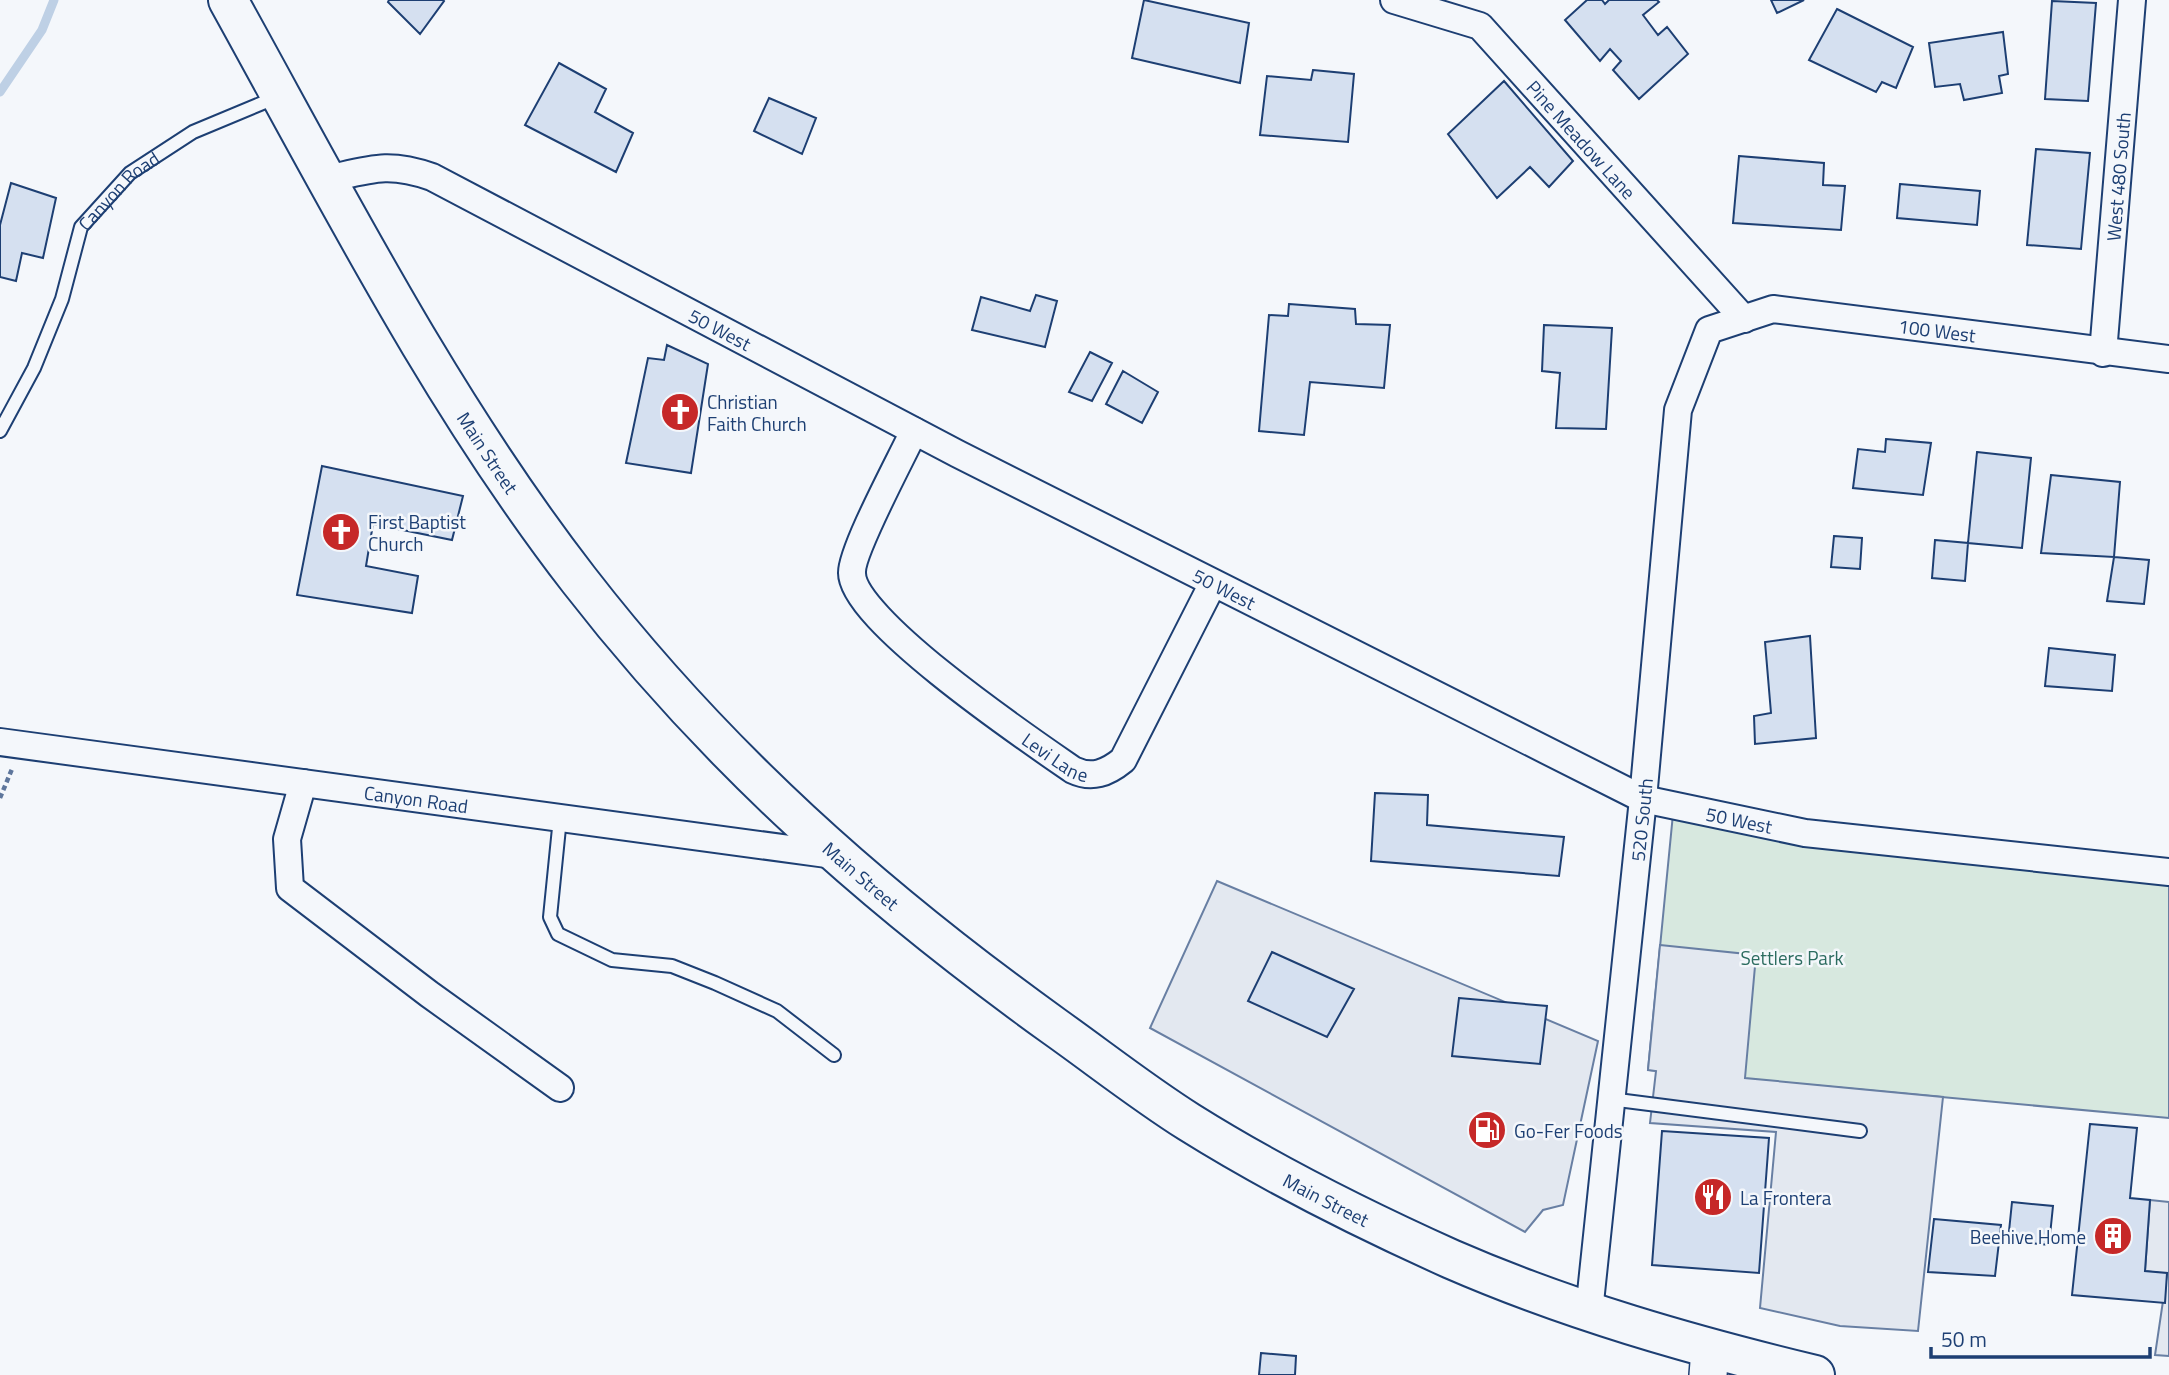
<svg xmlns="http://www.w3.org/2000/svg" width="2169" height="1375" font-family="'Titillium Web',sans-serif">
	<rect width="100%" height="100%" fill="#f4f7fb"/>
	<path fill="#d7e8df" stroke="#687fa3" stroke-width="2" d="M1673,814l496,67v237l-521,-48z"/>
	<path fill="#e3e8f0" stroke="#687fa3" stroke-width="2" d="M1217,881l381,160 -35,164 -20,5 -18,22 -375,-204z
		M1660,945l96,10 -11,123 198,19 -25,234 -78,-5 -80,-18 16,-176 -126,-9 6,-52 -8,-1z
		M2150,1200l19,2v154l-14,-1 12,-81 -22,-3z"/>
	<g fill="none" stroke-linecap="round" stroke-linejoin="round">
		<path stroke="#bed0e5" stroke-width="9" d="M0,92l42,-62 12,-30"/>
	</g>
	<path fill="#d5e0f0" stroke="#1d3f73" stroke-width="2" d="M389,0h54l1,1 -24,33 -32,-32z
		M1144,0l105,23 -9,60 -108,-25z
		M1587,0h15l3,4 4,-4h48l2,2 -16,13 15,20 9,-8 21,27 -49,45 -26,-29 8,-9 -11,-12 -10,12 -35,-41z
		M1771,0h33l-27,13z
		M2052,1l44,2 -8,98 -43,-2z
		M1837,9l76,38 -17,41 -14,-6 -6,10 -67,-32z
		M2003,32l5,42 -9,2 3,17 -38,7 -4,-16 -25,3 -6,-44z
		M559,63l47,26 -11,23 38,21 -17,39 -91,-47z
		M1313,70l41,4 -6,68 -88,-7 7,-59 44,4z
		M1504,81l69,80 -24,26 -19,-20 -33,31 -49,-64z
		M769,98l47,20 -14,36 -48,-23z
		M2036,149l54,4 -9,96 -54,-4z
		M1739,156l85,7 -1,22 22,1 -4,44 -108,-7z
		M11,183l45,15 -13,60 -21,-5 -6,28 -16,-4v-52z
		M1900,184l80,7 -3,34 -80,-7z
		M1036,295l21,6 -12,46 -73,-17 9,-33 49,14z
		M1289,304l66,5 1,15 34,1 -6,63 -74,-6 -6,53 -45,-4 10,-116 19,1z
		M1544,325l68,3 -6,101 -50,-1 4,-55 -18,-2z
		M667,345l41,19 -17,109 -65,-10 22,-105 16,2z
		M1090,352l22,11 -20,38 -23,-9z
		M1123,371l35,21 -16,31 -36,-19z
		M1886,439l45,4 -8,52 -70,-7 5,-39 27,3z
		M1977,452l54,6 -9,90 -54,-5z
		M322,466l141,30 -11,44 -79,-16 -7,42 52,10 -6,37 -115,-18z
		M2051,475l69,7 -6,75 -73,-4z
		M1834,536l28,2 -2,31 -29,-2z
		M1935,540l33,3 -3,38 -33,-3z
		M2114,557l35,3 -5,44 -37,-3z
		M1810,636l6,102 -61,6 -1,-28 17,-3 -6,-71z
		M2049,648l66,7 -3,36 -67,-5z
		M1375,793l53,2 -1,30 137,12 -5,39 -188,-15z
		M1272,952l82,37 -27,48 -79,-36z
		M1459,998l88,8 -7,58 -88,-8z
		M2090,1124l47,4 -7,70 20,2 -5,71 22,2 -2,30 -93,-8z
		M1662,1131l107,7 -10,135 -107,-8z
		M2012,1202l41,4 -4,39 -41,-4z
		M1934,1219l67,6 -6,51 -67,-4z
		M1261,1353l35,3 -1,19h-36z"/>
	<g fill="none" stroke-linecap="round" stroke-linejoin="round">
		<defs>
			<g id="lane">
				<path id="s1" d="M0,431l34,-63 28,-69 19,-72 49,-54 63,-41 84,-35"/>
				<path d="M560,818l-10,99 8,17 54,26 60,6 43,17 62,28 57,44"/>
				<path d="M1610,1099l250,32"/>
			</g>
			<g id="street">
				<path id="s2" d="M1394,0l86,26 264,293"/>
				<path id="s3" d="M328,179c44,-10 60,-17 104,-2l526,277 685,345 162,34 364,39"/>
				<path id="s4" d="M2103,353l29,-353"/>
				<path id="s5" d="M914,431c-12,26 -63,120 -62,142 0,47 179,168 221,197 19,9 34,3 50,-10l90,-177"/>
				<path id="s6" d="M0,742l834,113"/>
				<path d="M303,783l-16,56 3,49 139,106 131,94"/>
				<path id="s7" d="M1589,1312l54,-513 35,-389 31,-80 64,-21 396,50"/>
			</g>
			<path id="secondary" d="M1708,1375l2,-25"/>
			<g id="highway">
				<path id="s8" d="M228,0c109,197 213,402 351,580 137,177 295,317 476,447 45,32 88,66 134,95 83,52 173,97 262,137 117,51 240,86 364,116"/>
			</g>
		</defs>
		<use href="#lane" stroke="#1d3f73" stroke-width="16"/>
		<use href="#street" stroke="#1d3f73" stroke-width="30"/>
		<use href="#secondary" stroke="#1d3f73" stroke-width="40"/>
		<use href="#highway" stroke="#1d3f73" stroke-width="42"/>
		<path stroke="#5e769c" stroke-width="4.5" stroke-dasharray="5 3.5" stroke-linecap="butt" d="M0,798l12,-29"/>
		<use href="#lane" stroke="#f4f7fb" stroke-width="12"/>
		<use href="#street" stroke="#f4f7fb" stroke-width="26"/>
		<use href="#secondary" stroke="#f4f7fb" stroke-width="37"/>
		<use href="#highway" stroke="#f4f7fb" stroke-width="38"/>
	</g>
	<defs>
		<symbol id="church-disc" viewBox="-11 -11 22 22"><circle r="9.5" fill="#c62828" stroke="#f4f7fb"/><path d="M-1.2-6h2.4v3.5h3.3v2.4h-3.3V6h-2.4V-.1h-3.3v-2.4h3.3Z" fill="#fff"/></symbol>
		<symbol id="fuel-disc" viewBox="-11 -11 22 22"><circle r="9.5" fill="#c62828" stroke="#f4f7fb"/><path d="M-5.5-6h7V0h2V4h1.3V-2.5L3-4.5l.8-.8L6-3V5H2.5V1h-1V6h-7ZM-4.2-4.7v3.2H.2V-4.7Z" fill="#fff"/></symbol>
		<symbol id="restaurant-disc" viewBox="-11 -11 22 22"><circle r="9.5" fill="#c62828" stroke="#f4f7fb"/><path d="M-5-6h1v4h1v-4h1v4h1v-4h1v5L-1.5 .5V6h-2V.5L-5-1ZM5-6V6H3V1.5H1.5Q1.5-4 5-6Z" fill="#fff"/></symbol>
		<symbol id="building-disc" viewBox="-11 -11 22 22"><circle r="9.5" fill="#c62828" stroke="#f4f7fb"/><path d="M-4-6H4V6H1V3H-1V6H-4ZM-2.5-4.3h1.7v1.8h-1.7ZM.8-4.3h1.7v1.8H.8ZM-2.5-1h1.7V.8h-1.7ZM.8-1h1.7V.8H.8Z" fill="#fff"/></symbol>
	</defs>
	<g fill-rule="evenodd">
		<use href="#church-disc" x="658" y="390" width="44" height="44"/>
		<use href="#church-disc" x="319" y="510" width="44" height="44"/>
		<use href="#fuel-disc" x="1465" y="1108" width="44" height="44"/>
		<use href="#restaurant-disc" x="1691" y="1175" width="44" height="44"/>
		<use href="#building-disc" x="2091" y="1214" width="44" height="44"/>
	</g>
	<g text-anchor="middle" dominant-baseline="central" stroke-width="5" stroke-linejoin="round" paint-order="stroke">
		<g font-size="19" fill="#1d3f73" stroke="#f4f7fb">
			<text stroke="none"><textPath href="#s2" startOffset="242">Pine Meadow Lane</textPath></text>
			<text stroke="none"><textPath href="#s4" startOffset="177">West 480 South</textPath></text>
			<text stroke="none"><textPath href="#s1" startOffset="273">Canyon Road</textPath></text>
			<text stroke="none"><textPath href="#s3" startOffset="432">50 West</textPath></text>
			<text stroke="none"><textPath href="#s7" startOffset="1225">100 West</textPath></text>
			<text stroke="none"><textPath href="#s8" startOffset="522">Main Street</textPath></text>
			<text stroke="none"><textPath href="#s3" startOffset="999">50 West</textPath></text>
			<text stroke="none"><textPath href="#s5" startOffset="434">Levi Lane</textPath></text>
			<text stroke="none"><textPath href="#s6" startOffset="420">Canyon Road</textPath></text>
			<text stroke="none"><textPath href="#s7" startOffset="495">520 South</textPath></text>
			<text stroke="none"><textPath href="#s3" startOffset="1566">50 West</textPath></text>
			<text stroke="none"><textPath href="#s8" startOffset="1088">Main Street</textPath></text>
			<text stroke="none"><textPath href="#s8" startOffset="1656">Main Street</textPath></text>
		</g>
		<g font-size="19" fill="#1d3f73" stroke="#f4f7fb" text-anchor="start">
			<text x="707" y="401">Christian<tspan x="707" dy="22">Faith Church</tspan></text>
			<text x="368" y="521">First Baptist<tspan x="368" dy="22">Church</tspan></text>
			<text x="1514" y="1130">Go-Fer Foods</text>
			<text x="1740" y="1197">La Frontera</text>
			<text x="2086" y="1236" text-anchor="end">Beehive Home</text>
		</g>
		<g font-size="19" fill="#2c6c60" stroke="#f4f7fb">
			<text x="1792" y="957">Settlers Park</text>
		</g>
	</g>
	<path d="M1931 1347v10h219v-10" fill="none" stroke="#1d3f73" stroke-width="3.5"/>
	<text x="1941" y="1347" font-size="21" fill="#1d3f73" stroke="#f4f7fb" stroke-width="5" paint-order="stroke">50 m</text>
</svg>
